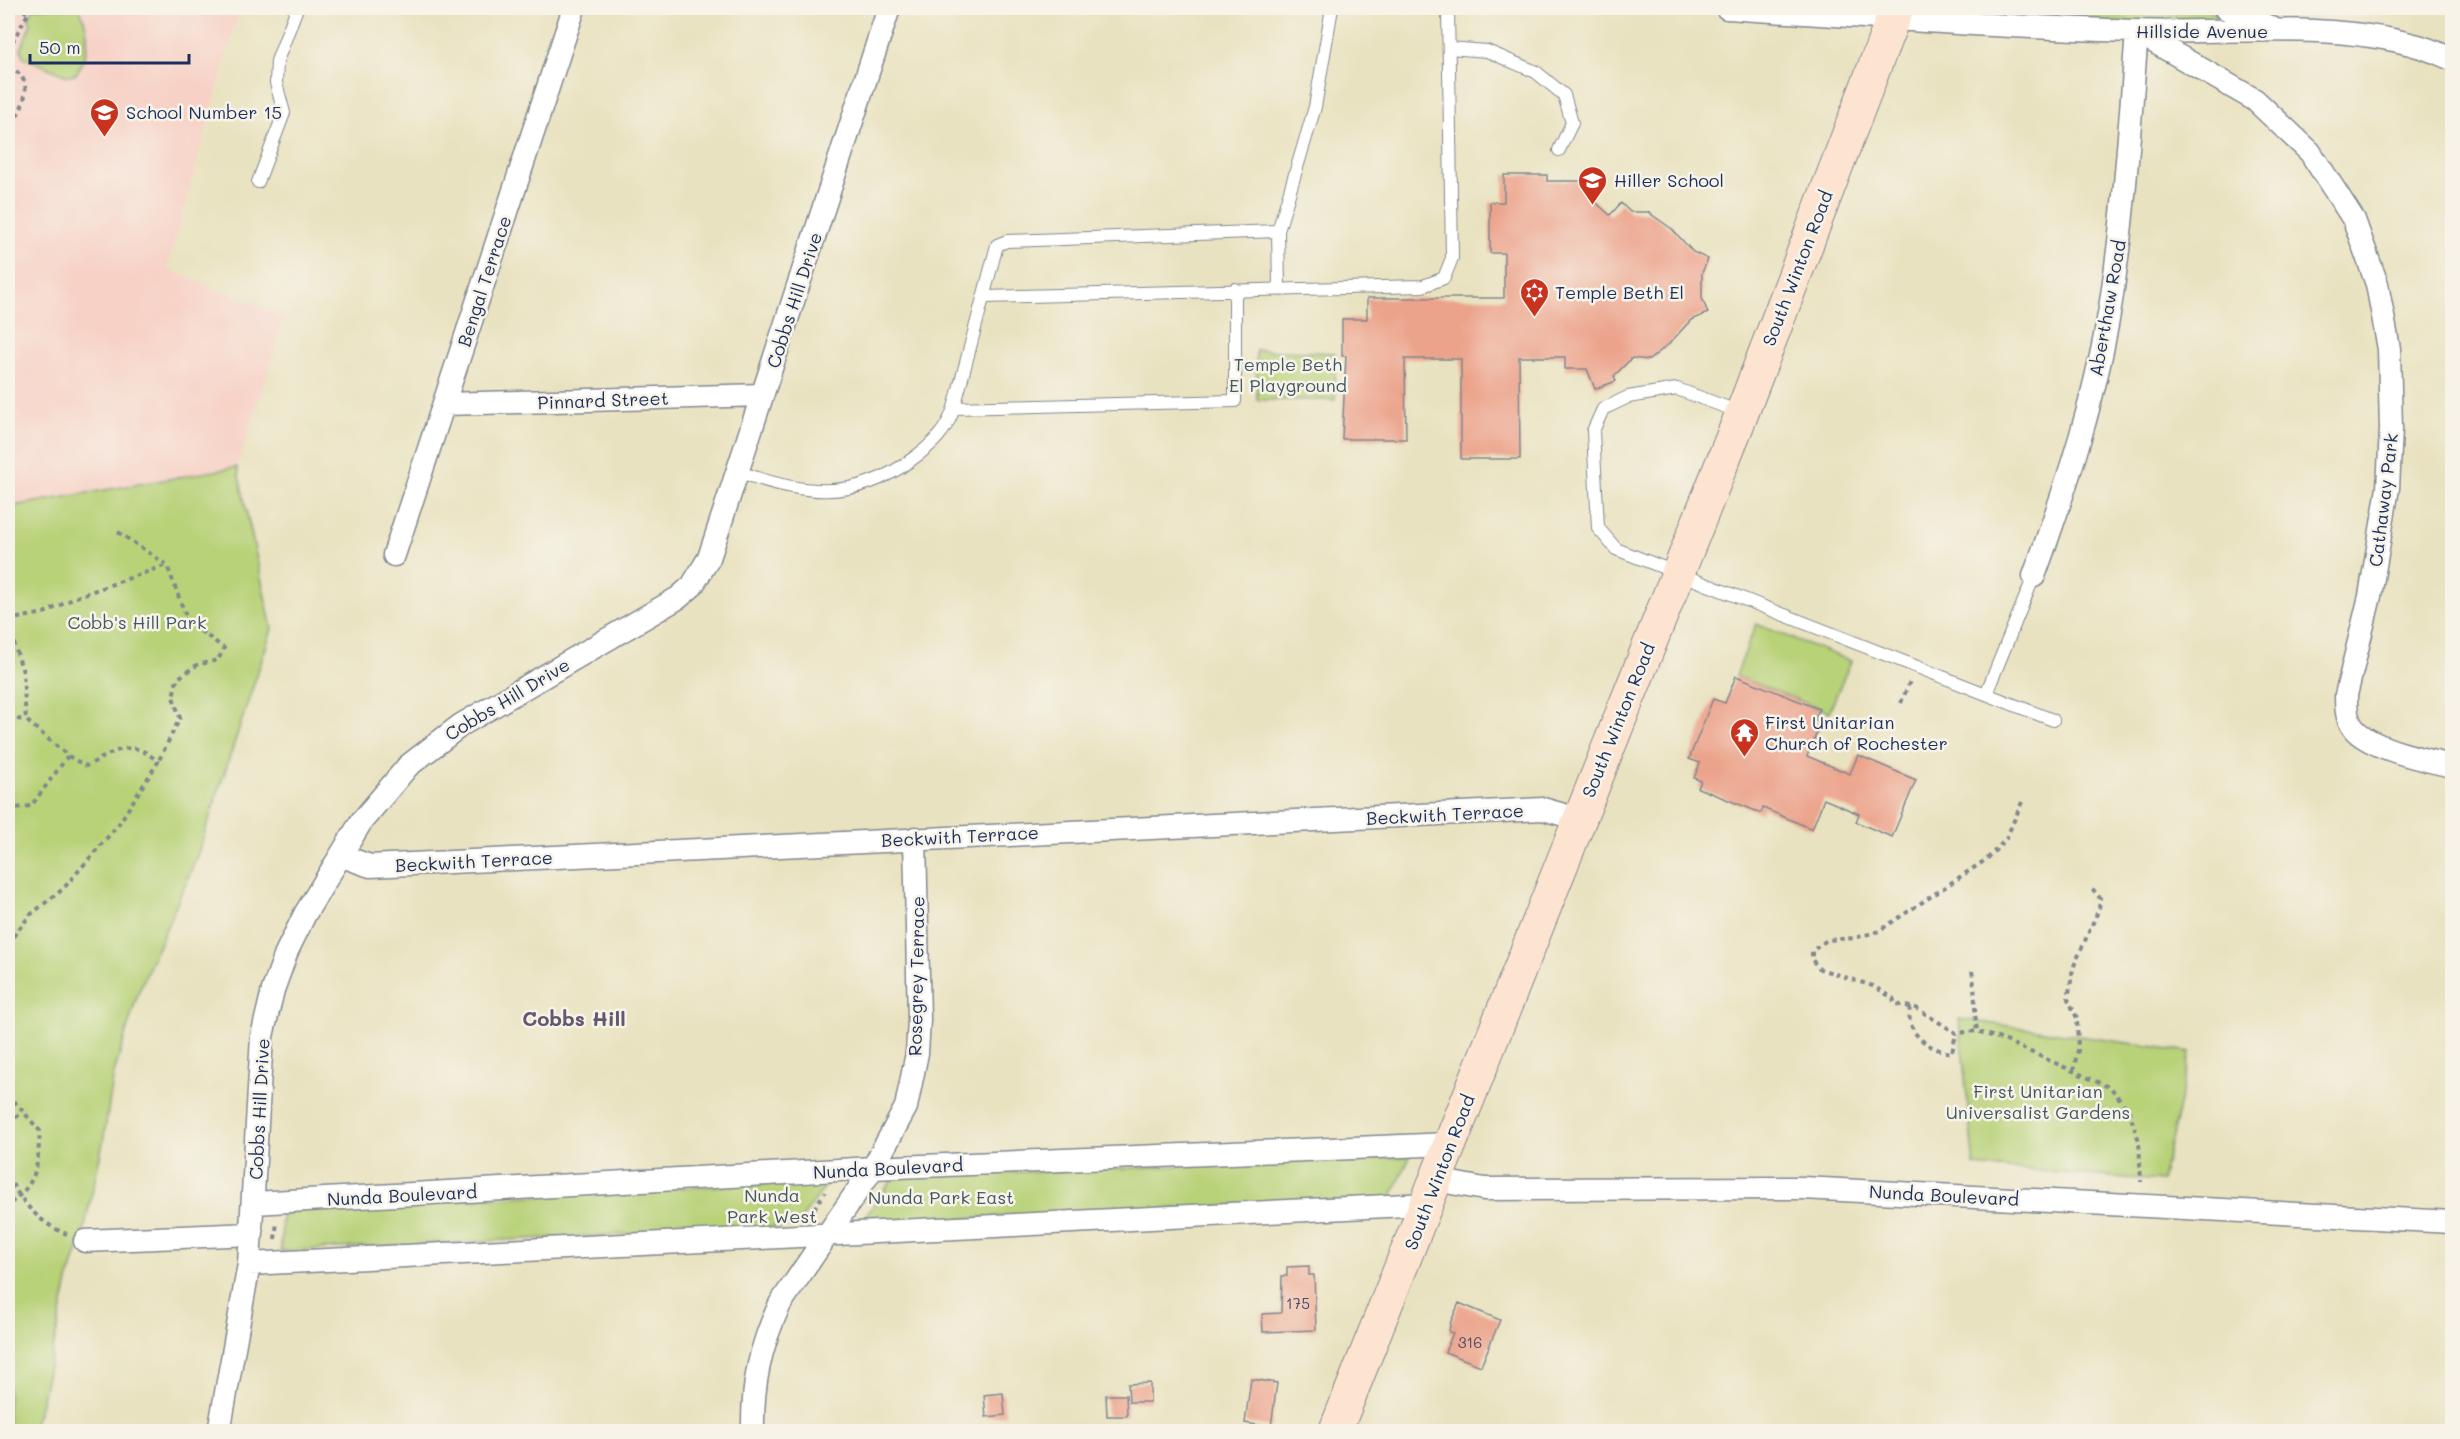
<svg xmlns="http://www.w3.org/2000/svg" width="2460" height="1439" font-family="Mali,sans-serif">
	<rect width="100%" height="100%" fill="#f7f3e8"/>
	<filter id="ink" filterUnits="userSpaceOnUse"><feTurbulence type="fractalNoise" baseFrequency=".0167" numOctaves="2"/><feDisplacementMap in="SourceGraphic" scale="12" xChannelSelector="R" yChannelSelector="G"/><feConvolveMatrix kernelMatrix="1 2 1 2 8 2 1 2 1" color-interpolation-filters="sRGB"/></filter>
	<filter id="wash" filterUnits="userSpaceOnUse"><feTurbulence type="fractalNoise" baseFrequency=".008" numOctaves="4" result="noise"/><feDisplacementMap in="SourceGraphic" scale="24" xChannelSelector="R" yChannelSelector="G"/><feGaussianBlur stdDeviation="1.35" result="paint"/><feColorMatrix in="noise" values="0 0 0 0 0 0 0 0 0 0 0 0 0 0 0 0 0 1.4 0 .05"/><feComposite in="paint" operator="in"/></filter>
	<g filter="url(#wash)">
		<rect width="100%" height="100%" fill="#e9e2c0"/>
		<path fill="#f7d1c6" d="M8,8h232l-73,261 118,48 -48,150 -229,40z"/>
		<path fill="#b8d278" stroke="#6a806b" stroke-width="1.5" d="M34,8h45c11,22 12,46 -4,67l-8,1 -44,-19 -2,-8 10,-26 -3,-5z
			M1935,8h265l17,6 -3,7 -130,2 -142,-10z
			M1256,350l79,3v47h-78z
			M237,467l35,162 -76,230 -58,134 -24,80 -11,69 -19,88 -15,47 -29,130 -9,24 -23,1v-925z
			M1756,624l95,37 -22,51 -93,-36z
			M1959,1019l232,33 -29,129 -188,-15z
			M1410,1157l-19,41 -520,25 -8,-3 31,-43z
			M830,1180l-34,46 -515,25 1,-42z"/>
		<g id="blocks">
			<path fill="#eca38b" d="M1504,175h43v6h41l3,17 19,17 11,-12 9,9h18l24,17 21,23 15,7 -6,14v25l6,15 -17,7 -22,24 -20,16 -17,-2 -18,18 2,5 -21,8 -8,-20h-22v-12h-46l1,102h-59v-100h-56l1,80h-64l4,-83h-4v-37h25v-21h137v-45h-14v-51h14z
				M1736,676l83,33 -4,11 6,3 -14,33 43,18 8,-19 58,25 -24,57 -36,-15 3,-8 -35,-15 -12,30 -49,-21 -2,5 -63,-25 3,-7 -7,-3 6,-15 -11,-4 24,-60 12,4z
				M1309,1266v9h5l2,55 -53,2 -1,-18 19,-1 1,-37h5v-9z
				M1459,1303l41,17 -19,46 -36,-14 8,-19 -4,-1 1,-8z
				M1251,1379l26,4 -6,44 -26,-4z
				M1150,1383v19h-21l-1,-18z
				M1003,1393l2,22 -19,2 -2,-22z
				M1106,1395h20l1,21h-20z"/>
		</g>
	</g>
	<g filter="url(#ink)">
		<use href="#blocks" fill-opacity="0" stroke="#82888f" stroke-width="1.5"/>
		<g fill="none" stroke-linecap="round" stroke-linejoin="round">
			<defs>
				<path id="lane" d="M1449,48l38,3 49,21 28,23 8,28 -13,27
					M258,182l26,-69 -8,-30 1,-22 20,-53
					M1279,288l-1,-57 37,-124 17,-99
					M984,297l439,-11 21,-8 8,-20 -4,-250
					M954,408l281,-7v-112
					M1742,413l-65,-24 -49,8 -25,12 -10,22 5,97 18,21 370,145 48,-118
					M737,471c64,24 117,31 174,-11 21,-15 35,-28 43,-52l43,-163 10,-4 271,-10
					M1986,694l67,26"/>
				<path id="street" d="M1727,8c136,9 271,19 407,23 91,3 192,-10 280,14 13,3 26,9 38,14
					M2225,8l47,20
					M444,404l318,-9
					M394,555l180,-547
					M2034,576c33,-91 64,-185 78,-281 13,-87 18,-175 25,-263l118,68 55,52 44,68 23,64 12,65 2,80 -3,59 -18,108 -24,99c0,13 0,26 10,36 20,19 70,29 96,35
					M342,856l28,10 1173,-57 35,10
					M1436,1180l48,9 319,-1 649,34
					M254,1203l619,-35 577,-24
					M85,1241l167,-7
					M249,1264l1178,-60
					M219,1432l30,-168 13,-228 11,-46 14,-39 18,-37 56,-92 47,-56 53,-41 217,-127 14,-12 17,-28 180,-550
					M753,1432c-1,-47 7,-86 27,-128l93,-136 33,-61 11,-54 2,-33 -4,-182"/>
				<path id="secondary" d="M1335,1432l407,-1019 155,-405"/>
			</defs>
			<use href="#lane" stroke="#82888f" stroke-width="14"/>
			<use href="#street" stroke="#82888f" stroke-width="25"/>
			<use href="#secondary" stroke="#82888f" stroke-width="35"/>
			<path stroke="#82888f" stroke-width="4" stroke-dasharray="4.5 4.5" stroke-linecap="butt" d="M15,8l12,4
				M8,50l23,-42
				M8,67c31,12 14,44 0,62
				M118,532l49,33 21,57 36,26 -6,12 -21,5 -20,14 -4,18 7,21 -22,44
				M8,620l36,-7 35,-17 87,-31
				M8,625l15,47 3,48 42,36 18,10c29,-14 45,-30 72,-4l-40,63 -55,64 -33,26 -22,28
				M1901,703l9,-22
				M8,718l18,2
				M2022,802l-16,37 -19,20 -108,72 -24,7 -28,2 -15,11v9l8,9 53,17 20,12 2,6 21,4 40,25 21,-2 29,10 105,47 18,23 10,30 2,41
				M8,809l23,-3 37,-50
				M1972,971c4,21 2,40 5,60
				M1910,1007c-5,27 19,43 42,46l4,-20
				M2073,1071l5,-21 -1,-32 -9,-19 5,-31 26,-59 1,-11 -9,-11
				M8,1094l32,37c-3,36 -1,51 -32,74
				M8,1123l15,-11
				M8,1176c12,25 32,48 59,58
				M809,1216l16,-24
				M275,1239l2,-17"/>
			<use href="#lane" stroke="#fff" stroke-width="12"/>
			<use href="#street" stroke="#fff" stroke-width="22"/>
			<use href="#secondary" stroke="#fde4d1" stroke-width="33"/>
		</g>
	</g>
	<defs>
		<symbol id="school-pin" viewBox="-11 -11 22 30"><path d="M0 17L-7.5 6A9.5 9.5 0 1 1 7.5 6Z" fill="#c8321e" stroke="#f7f3e8"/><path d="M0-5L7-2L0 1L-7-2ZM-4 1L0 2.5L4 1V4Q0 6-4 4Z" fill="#fff"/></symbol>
		<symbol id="synagogue-pin" viewBox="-11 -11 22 30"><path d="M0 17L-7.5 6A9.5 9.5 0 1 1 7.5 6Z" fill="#c8321e" stroke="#f7f3e8"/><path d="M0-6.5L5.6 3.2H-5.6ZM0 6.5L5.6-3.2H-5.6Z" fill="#fff"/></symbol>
		<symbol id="temple-pin" viewBox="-11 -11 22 30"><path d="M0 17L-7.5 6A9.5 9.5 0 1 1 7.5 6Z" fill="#c8321e" stroke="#f7f3e8"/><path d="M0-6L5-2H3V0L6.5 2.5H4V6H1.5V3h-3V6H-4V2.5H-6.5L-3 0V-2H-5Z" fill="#fff"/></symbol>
	</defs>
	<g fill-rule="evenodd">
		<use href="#school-pin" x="88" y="96" width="33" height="45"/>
		<use href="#school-pin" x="1576" y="164" width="33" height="45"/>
		<use href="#synagogue-pin" x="1518" y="276" width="33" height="45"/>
		<use href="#temple-pin" x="1728" y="716" width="33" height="45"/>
	</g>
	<g text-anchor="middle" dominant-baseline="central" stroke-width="5" stroke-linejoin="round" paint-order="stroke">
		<g font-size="15" fill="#4f4c69">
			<text x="1298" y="1303">175</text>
			<text x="1470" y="1342">316</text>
		</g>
		<g font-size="18" fill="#1b2f5e" stroke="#f7f3e8">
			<text x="2202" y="31">Hillside Avenue</text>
			<text transform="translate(1797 268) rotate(-69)">South Winton Road</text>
			<text transform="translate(484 281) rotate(-72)">Bengal Terrace</text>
			<text transform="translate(794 300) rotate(-72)">Cobbs Hill Drive</text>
			<text transform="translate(2107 308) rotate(-80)">Aberthaw Road</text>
			<text transform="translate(603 400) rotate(-2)">Pinnard Street</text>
			<text transform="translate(2383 500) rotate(-83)">Cathaway Park</text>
			<text transform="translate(507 699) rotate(-31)">Cobbs Hill Drive</text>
			<text transform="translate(1618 720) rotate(-68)">South Winton Road</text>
			<text transform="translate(1445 814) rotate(-3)">Beckwith Terrace</text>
			<text transform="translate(960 836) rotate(-3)">Beckwith Terrace</text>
			<text transform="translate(474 861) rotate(-3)">Beckwith Terrace</text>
			<text transform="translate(916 976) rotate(-89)">Rosegrey Terrace</text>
			<text transform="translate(259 1109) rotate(-87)">Cobbs Hill Drive</text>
			<text transform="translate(888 1168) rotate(-3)">Nunda Boulevard</text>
			<text transform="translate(1439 1172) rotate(-69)">South Winton Road</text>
			<text transform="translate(402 1195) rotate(-3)">Nunda Boulevard</text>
			<text transform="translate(1944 1195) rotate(3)">Nunda Boulevard</text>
		</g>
		<g font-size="18" fill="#1b2f5e" stroke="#f7f3e8" text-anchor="start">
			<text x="126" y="112">School Number 15</text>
			<text x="1614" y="180">Hiller School</text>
			<text x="1555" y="292">Temple Beth El</text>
			<text x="1765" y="722">First Unitarian<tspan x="1765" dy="21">Church of Rochester</tspan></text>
		</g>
		<g font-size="18" fill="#425864" stroke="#f7f3e8">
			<text x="1288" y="364">Temple Beth<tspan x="1288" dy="21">El Playground</tspan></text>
			<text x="137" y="622">Cobb's Hill Park</text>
			<text x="2038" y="1091">First Unitarian<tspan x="2038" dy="21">Universalist Gardens</tspan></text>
			<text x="772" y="1195">Nunda<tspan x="772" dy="21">Park West</tspan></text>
			<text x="941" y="1197">Nunda Park East</text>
		</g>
		<g font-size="20" font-weight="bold" fill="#64586e" stroke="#f7f3e8">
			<text x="574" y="1018">Cobbs Hill</text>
		</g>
	</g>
	<rect width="2460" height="1439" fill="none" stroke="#f7f3e8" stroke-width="30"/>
	<path d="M30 54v9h159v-9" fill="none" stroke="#1b2f5e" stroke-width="3"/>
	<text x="39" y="54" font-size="18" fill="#1b2f5e" stroke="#f7f3e8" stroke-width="4.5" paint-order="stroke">50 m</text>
</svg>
